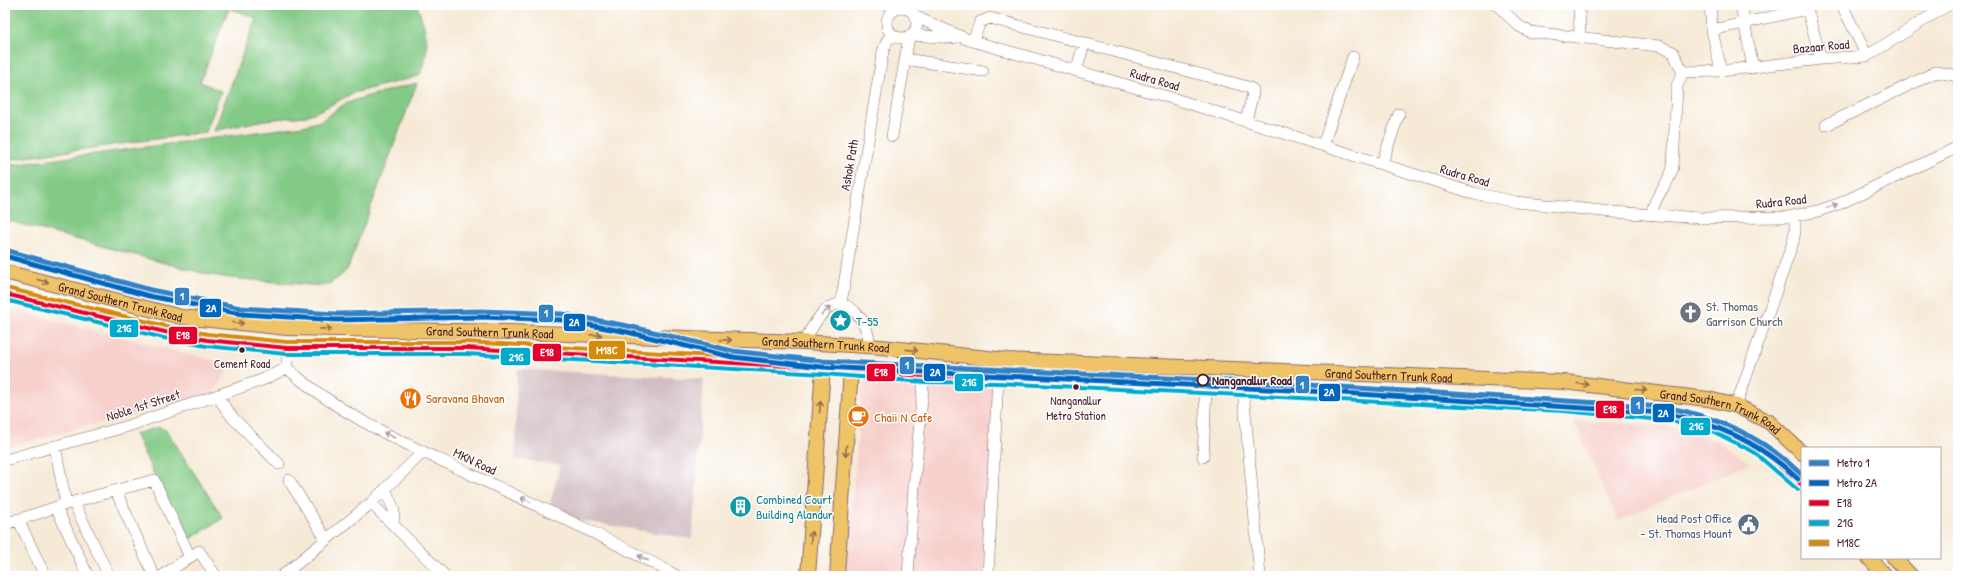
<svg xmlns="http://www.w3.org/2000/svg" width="1963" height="581" font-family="'Patrick Hand',sans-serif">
	<rect width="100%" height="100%" fill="#fff"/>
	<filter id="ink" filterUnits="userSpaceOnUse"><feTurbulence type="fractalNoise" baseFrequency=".025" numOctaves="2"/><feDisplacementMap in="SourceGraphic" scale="8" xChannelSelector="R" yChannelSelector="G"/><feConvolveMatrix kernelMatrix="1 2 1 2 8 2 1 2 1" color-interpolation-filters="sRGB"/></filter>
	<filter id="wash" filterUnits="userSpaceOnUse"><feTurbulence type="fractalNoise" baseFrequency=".012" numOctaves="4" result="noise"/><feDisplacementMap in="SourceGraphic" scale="16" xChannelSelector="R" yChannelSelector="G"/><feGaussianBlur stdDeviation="0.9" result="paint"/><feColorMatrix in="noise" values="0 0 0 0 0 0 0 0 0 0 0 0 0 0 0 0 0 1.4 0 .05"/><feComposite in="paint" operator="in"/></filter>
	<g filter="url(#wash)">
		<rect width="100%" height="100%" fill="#f6ead7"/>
		<path fill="#f7d0cc" d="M5,308l226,57 -17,27 -209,56z
			M866,380l132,7 -10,189h-142l16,-189z
			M1574,421l95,5 48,15 33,22 -132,58z"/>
		<path fill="#d2bec3" d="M517,369l187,10 -12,160 -121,-20 -22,-11 11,-43 -45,-6z"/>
		<path fill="#83ca86" stroke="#667458" d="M5,5h250l9,2 5,-2h148c10,30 15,40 2,71l-66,17 -30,16 -17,7 -42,4 -50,11 42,-113 -27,-10 -29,74 21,9 -15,41 -201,28z
			M417,83l-69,185c-7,9 -15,14 -25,18l-93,-8 -24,-4 -201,-54v-54l298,-40 18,-5 22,-16 18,-7z
			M159,427l8,4 56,87 -37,24 -51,-108z"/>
	</g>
	<g filter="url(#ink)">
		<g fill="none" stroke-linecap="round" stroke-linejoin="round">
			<defs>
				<path id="minor" d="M1497,5l22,21 11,6 129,14 14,6 10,20
					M1579,5l1,32
					M1710,5l2,25 95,-21
					M1741,5l12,63
					M1806,5l15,54
					M1842,5l25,51
					M887 23a15 15 0 1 1 30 0a15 15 0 1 1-30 0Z
					M916,17l53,23 206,59 298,94 43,9 96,10 89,6 87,-1 30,-6 23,-8 117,-56
					M1712,30l9,41
					M911,35l43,3
					M973,41l7,-19 10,-4 258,69 5,3v3l-7,28
					M905,59l78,12
					M1076,71l8,-27
					M1683,72l38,-1 100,-12 46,-3 81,-51
					M1826,125l110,-53 22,4
					M892,136l17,-99
					M1323,145l30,-88
					M1382,163l17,-49
					M1652,215c1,-19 17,-30 21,-48l4,-81 6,-14
					M841,303l42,-252 4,-10 5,-6
					M804,342c10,-19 28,-54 52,-29 9,9 13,21 14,34
					M287,348v20c53,48 120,76 183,106 70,33 140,65 207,102
					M1243,390l17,186
					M217,396l16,22 46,46
					M1736,406l57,-164 2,-11v-15
					M1203,457l3,-69
					M5,460l120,-33 137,-47 25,-12
					M289,480l37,59
					M385,489l9,21 -1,15
					M116,491l38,85
					M74,503l35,73
					M371,503l74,73
					M66,504l88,-24 36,77 -28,19
					M56,507l32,69
					M18,519l27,57
					M5,524l61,-20 -11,-58
					M190,557l9,-6 17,25
					M282,576l89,-73 52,-51
					M908,576l6,-88 10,-112
					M988,576l10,-199"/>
				<g id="major">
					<path id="s1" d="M5,272l176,45 106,11 222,4 295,10 77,5 126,13 557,22 144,17 29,7 32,16 33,31"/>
					<path d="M5,294l160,38 42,8 80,8h179l357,20 101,8 74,1 565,28 112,10 37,9 45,23 45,38"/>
					<path d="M1869,558l16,18"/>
					<path d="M1894,558l17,18"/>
					<path d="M808,576l15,-208"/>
					<path d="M837,576l14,-206"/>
				</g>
			</defs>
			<use href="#minor" stroke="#866667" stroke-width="12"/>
			<use href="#major" stroke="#866667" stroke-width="16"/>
			<use href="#minor" stroke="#fff" stroke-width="11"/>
			<use href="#major" stroke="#efc469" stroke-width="14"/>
			<defs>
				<path id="bus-1" d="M5,294l160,38 42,8 80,8h179l357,20 101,8 74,1 565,28 112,10 37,9 45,23 45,38"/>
				<path id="bus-2" d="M5,300l159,38 42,8 80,8h180l357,20 101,8 74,1 565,28 111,10 36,9 44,22 44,38"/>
				<path id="bus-3" d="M6,288l160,38 42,8 79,8h179l357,20 101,8 74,1 565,28 113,10 38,9 46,24 42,35"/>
			</defs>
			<use href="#bus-1" stroke="#fff" stroke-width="7"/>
			<use href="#bus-2" stroke="#fff" stroke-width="7"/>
			<use href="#bus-3" stroke="#fff" stroke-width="7"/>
			<use href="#bus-1" stroke="#e4002b" stroke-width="4"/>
			<use href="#bus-2" stroke="#00a9ce" stroke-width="4"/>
			<use href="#bus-3" stroke="#d48b09" stroke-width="4"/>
			<defs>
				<path id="metro-1" d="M5,250l146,40 90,18 95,6 145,-3 82,3 65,12 105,25 90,10 486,24 356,22c54,10 98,30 137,68"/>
				<path id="metro-2" d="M5,256l144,40 92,18 95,6 145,-3 81,3 65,12 105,25 90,10 487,24 355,22c52,10 95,29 134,66"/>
			</defs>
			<use href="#metro-1" stroke="#fff" stroke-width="8"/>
			<use href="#metro-2" stroke="#fff" stroke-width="8"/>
			<use href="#metro-1" stroke="#3281c4" stroke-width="5"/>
			<use href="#metro-2" stroke="#0065bd" stroke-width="5"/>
		</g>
		<defs><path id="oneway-shaft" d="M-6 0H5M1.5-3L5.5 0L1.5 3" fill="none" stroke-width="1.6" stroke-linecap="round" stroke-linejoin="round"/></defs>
		<g stroke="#ae9aa0">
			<use href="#oneway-shaft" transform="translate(1832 206) rotate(-19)"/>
			<use href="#oneway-shaft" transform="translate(826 311) rotate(-41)"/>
			<use href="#oneway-shaft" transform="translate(389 435) rotate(-153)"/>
			<use href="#oneway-shaft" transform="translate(526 500) rotate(-155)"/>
			<use href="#oneway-shaft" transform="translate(643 558) rotate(-153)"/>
		</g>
		<g stroke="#946947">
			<use href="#oneway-shaft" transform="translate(43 281) rotate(14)"/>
			<use href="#oneway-shaft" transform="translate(238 323) rotate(6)"/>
			<use href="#oneway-shaft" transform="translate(326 329) rotate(1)"/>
			<use href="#oneway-shaft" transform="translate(596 335) rotate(2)"/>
			<use href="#oneway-shaft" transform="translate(726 340) rotate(2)"/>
			<use href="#oneway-shaft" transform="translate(912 350) rotate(6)"/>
			<use href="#oneway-shaft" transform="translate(1583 384) rotate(5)"/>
			<use href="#oneway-shaft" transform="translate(1641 390) rotate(7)"/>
			<use href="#oneway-shaft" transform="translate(820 407) rotate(-86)"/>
			<use href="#oneway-shaft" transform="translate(846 451) rotate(94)"/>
			<use href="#oneway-shaft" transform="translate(811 537) rotate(-86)"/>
		</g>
	</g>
	<defs>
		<symbol id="church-disc" viewBox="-11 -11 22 22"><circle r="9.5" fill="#6b7280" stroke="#fff"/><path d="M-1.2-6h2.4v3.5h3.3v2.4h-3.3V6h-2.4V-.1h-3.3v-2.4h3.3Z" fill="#fff"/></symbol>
		<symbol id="sight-disc" viewBox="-11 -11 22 22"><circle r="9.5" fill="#0f9aa8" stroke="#fff"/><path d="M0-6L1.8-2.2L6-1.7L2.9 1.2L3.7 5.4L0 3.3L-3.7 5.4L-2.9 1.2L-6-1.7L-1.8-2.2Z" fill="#fff"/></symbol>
		<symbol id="restaurant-disc" viewBox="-11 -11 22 22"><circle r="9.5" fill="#e8710a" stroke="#fff"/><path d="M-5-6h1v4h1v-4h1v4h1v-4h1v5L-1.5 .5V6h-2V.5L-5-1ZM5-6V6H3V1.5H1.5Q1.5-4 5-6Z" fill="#fff"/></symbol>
		<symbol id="cafe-disc" viewBox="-11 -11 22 22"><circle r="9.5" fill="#e8710a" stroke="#fff"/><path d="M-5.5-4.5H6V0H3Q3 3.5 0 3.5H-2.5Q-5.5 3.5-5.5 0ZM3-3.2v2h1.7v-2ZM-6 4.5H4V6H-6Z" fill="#fff"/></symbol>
		<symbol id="building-disc" viewBox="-11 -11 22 22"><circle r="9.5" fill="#0f9aa8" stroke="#fff"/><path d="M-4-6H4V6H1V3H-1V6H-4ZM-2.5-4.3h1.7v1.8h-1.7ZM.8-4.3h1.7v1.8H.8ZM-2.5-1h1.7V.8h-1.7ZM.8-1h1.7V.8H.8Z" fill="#fff"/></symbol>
		<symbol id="civic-disc" viewBox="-11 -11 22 22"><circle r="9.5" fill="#5c6f8a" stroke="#fff"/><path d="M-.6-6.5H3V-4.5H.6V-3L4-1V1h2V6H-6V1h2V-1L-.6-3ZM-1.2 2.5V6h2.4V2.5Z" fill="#fff"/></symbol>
	</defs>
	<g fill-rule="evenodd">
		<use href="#church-disc" x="1678" y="300" width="25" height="25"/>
		<use href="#sight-disc" x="828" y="308" width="25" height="25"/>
		<use href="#restaurant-disc" x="398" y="386" width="25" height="25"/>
		<use href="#cafe-disc" x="846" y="404" width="25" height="25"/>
		<use href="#building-disc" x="728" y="494" width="25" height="25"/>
		<use href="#civic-disc" x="1736" y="512" width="25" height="25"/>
	</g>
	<g fill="#4a1f2b" stroke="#fff" stroke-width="1.5">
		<circle cx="242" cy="350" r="3.5"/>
		<circle cx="1076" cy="387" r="3.5"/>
	</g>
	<circle fill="#fff" stroke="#4a1f2b" stroke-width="2" cx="1203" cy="380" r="5.5"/>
	<g text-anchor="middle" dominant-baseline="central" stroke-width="3" stroke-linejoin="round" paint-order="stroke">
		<g font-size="12" fill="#4a1f2b" stroke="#fff">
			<text x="242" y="363">Cement Road</text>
			<text x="1076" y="400">Nanganallur<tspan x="1076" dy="15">Metro Station</tspan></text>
		</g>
		<g font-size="13" fill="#4a1f2b" stroke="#fff">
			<text transform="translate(1821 46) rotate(-5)">Bazaar Road</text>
			<text transform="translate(1155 79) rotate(16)">Rudra Road</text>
			<text transform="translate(849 165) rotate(-80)">Ashok Path</text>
			<text transform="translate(1465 175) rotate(16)">Rudra Road</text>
			<text transform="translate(1781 201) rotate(-6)">Rudra Road</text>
			<text stroke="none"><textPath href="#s1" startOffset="119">Grand Southern Trunk Road</textPath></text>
			<text stroke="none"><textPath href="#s1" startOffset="491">Grand Southern Trunk Road</textPath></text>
			<text stroke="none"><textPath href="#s1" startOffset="827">Grand Southern Trunk Road</textPath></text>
			<text stroke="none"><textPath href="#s1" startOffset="1391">Grand Southern Trunk Road</textPath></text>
			<text transform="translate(143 405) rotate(-18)">Noble 1st Street</text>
			<text stroke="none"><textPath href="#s1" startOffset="1727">Grand Southern Trunk Road</textPath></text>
			<text transform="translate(475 461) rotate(25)">MKN Road</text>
		</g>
		<g font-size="13" fill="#5b616d" stroke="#fff" text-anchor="start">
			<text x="1706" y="306">St. Thomas<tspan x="1706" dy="15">Garrison Church</tspan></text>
		</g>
		<g font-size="13" fill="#0d838f" stroke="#fff" text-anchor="start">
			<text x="856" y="321">T-55</text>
			<text x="756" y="499">Combined Court<tspan x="756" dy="15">Building Alandur</tspan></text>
		</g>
		<g font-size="13" font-weight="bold" fill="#4a1f2b" stroke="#fff" text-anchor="start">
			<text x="1212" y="380">Nanganallur Road</text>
		</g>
		<g font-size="13" fill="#c56008" stroke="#fff" text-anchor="start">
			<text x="426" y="398">Saravana Bhavan</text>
			<text x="874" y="417">Chaii N Cafe</text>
		</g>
		<g font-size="13" fill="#4e5e75" stroke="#fff" text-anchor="end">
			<text x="1732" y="518">Head Post Office<tspan x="1732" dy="15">- St. Thomas Mount</tspan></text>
		</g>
	</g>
	<g stroke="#fff" stroke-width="1.5">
		<rect x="174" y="287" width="16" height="19" rx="4" fill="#3281c4"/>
		<rect x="199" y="298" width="23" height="20" rx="4" fill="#0065bd"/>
		<rect x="538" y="304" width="16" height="19" rx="4" fill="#3281c4"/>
		<rect x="563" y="313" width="23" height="19" rx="4" fill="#0065bd"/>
		<rect x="109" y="319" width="30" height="19" rx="4" fill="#00a9ce"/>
		<rect x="168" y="326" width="30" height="19" rx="4" fill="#e4002b"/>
		<rect x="588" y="340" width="38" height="20" rx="4" fill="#d48b09"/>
		<rect x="532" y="343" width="30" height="19" rx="4" fill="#e4002b"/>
		<rect x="500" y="347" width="31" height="19" rx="4" fill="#00a9ce"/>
		<rect x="899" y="356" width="16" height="19" rx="4" fill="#3281c4"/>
		<rect x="923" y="363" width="23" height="19" rx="4" fill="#0065bd"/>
		<rect x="866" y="363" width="30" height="19" rx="4" fill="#e4002b"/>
		<rect x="954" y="373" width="30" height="19" rx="4" fill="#00a9ce"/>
		<rect x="1295" y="375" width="15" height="19" rx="4" fill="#3281c4"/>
		<rect x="1318" y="383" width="23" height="19" rx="4" fill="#0065bd"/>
		<rect x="1630" y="396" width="15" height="19" rx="4" fill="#3281c4"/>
		<rect x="1595" y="400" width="30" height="19" rx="4" fill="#e4002b"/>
		<rect x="1652" y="403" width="23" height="20" rx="4" fill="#0065bd"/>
		<rect x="1680" y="417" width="31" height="19" rx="4" fill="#00a9ce"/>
	</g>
	<g font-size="11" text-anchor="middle" font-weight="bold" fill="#fff">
		<text x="182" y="300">1</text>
		<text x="211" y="312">2A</text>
		<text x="546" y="317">1</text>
		<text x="574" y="326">2A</text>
		<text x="124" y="332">21G</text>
		<text x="183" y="339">E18</text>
		<text x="607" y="354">M18C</text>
		<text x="547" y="356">E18</text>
		<text x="516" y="361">21G</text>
		<text x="907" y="369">1</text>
		<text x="935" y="376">2A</text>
		<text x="881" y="376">E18</text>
		<text x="969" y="386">21G</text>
		<text x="1302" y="389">1</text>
		<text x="1329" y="396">2A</text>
		<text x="1638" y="409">1</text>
		<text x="1610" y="413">E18</text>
		<text x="1663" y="417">2A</text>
		<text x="1696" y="430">21G</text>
	</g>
	<rect width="1963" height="581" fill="none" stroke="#fff" stroke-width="20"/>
	<rect x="1801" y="447" width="140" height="112" fill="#ffffff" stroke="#b7a5aa"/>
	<rect x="1809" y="460" width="20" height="6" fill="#3281c4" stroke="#b7a5aa"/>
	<text x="1837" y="467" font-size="12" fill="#4a1f2b">Metro 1</text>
	<rect x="1809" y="480" width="20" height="6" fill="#0065bd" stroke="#b7a5aa"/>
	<text x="1837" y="487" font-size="12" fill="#4a1f2b">Metro 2A</text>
	<rect x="1809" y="500" width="20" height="6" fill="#e4002b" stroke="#b7a5aa"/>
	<text x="1837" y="507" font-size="12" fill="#4a1f2b">E18</text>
	<rect x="1809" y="520" width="20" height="6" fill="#00a9ce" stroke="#b7a5aa"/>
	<text x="1837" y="527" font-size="12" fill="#4a1f2b">21G</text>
	<rect x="1809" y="540" width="20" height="6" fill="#d48b09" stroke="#b7a5aa"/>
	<text x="1837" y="547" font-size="12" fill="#4a1f2b">M18C</text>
</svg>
